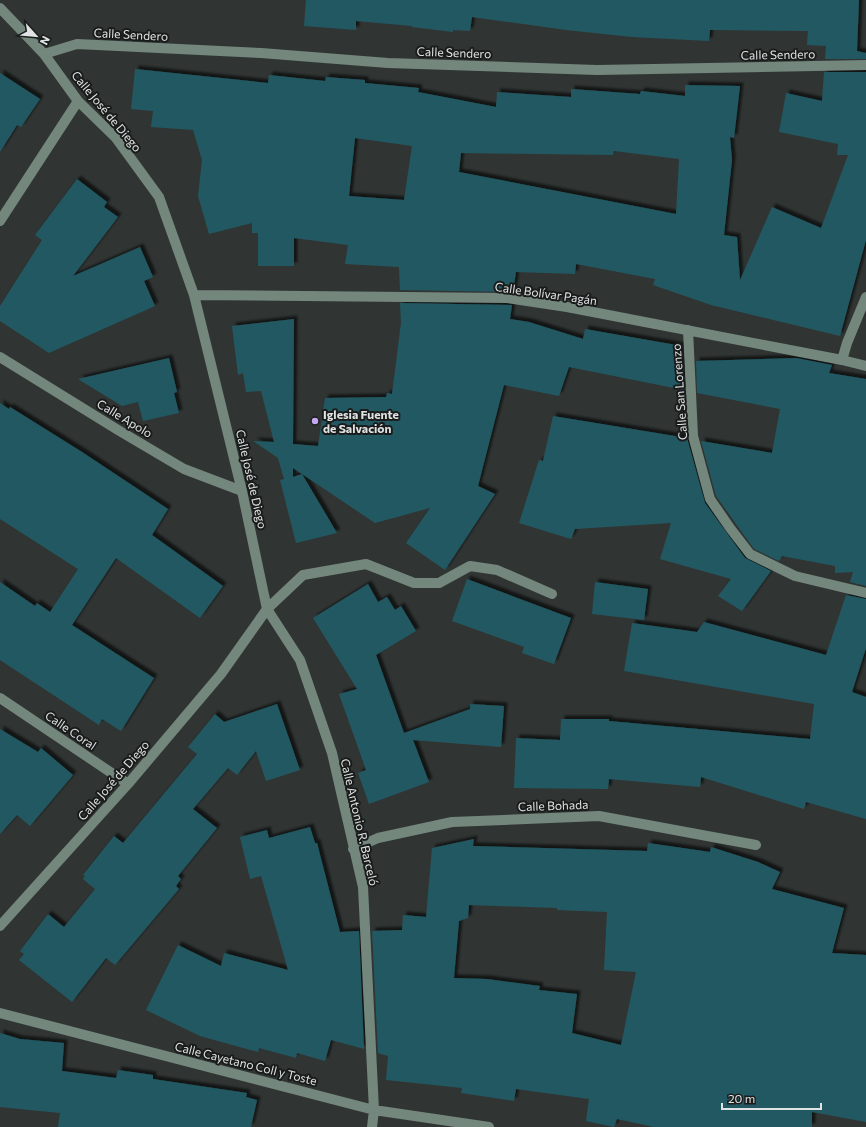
<svg xmlns="http://www.w3.org/2000/svg" width="866" height="1127" font-family="Commissioner,sans-serif">
	<defs>
		<filter id="shadow"><feDropShadow dx="3.5" dy="-3.5" stdDeviation="1" flood-color="#0009"/></filter>
	</defs>
	<rect width="100%" height="100%" fill="#303534"/>
	<path fill="#225962" fill-rule="evenodd" filter="url(#shadow)" d="M306,0h553l-2,51 9,2v6h-41l1,-13 -19,-1 1,-14 -98,-1 -1,11 -77,-4 -66,-7 -94,-13 -2,14 -17,-1v2l-41,-5v-1l-56,-5v9l-52,-4z
		M135,69l133,14 1,-8 56,6 1,-4 39,3v3l54,5 -1,4 78,15 1,-15 74,5v-8l69,5 1,-3 44,5v-11l55,1 -6,52 -4,-1 2,23 -8,75 13,2 3,43 32,-73 49,21 27,-73h-11l1,-11 -59,-12 7,-39 36,8 2,-29h42v168l-26,96 -129,-31 -58,-20 2,-6 -79,-15 -1,10 -59,-2 -3,20 -113,-2 -1,-23 -54,-3 3,-19 -54,-7v28h-36v-33h-6v-10l-43,11 -11,-38 4,-36 -9,-30 -42,-3 2,-16 -22,-2zM355,138l57,8 -8,54 -55,-4zM614,151l65,8 -3,55 -217,-42 2,-19 152,2z
		M0,73l40,26 -19,28 -4,-2 -17,27z
		M77,179l30,23 -3,5 14,10 -45,59 67,-29 13,30 -9,4 11,25 -106,47 -49,-32v-15l42,-66 -7,-5z
		M400,303l112,2 -2,14 19,3 54,17 2,-10 97,17 -2,16 3,-1 1,29 -115,-23 -10,29 -55,-11 -26,101 17,8 -50,76 -39,-27 24,-35 -55,15 -82,-55v9l9,-3 35,59 -41,10 -16,-63 4,-1 -6,-21 -25,-17 21,1 -13,-51 -15,1 -3,-19 -5,2 -6,-49 62,-7 -1,125 25,2 7,-48 61,-1 1,-4 5,1 9,-71z
		M169,358l8,34 -3,1 5,20 -36,8 -5,-19 -16,4 -44,-27z
		M796,358l36,7 -3,8 37,6v207l-16,-4 3,-10 -18,1v-7l-53,-10 -3,5 -25,-12 -38,-53 -15,-55 71,12 8,-44 -83,-16 -1,-32z
		M0,403l9,6 1,-2 72,45 86,57 -16,26 71,51 -23,32 -84,-60 -44,67 82,53 -33,53 -19,-12 -3,6 -99,-65v-78l35,24 2,-3 13,9 28,-43 -78,-50z
		M553,416l134,22 18,65 40,55 26,13 -29,40 -24,-15 13,-17 -71,-20 11,-36 -96,6 -4,10 -52,-16 20,-63 4,1z
		M467,579l104,39 -17,46 -32,-11 2,-6 -72,-26z
		M595,582l53,7 -4,31 -52,-6z
		M368,584l10,18 9,-5 8,13 6,-4 15,25 -40,24 28,78 66,-24v-5l34,2 -3,41 -88,-7 16,42 -60,22 -11,-31 8,-3 -27,-76 18,-5 -44,-71z
		M846,595l20,4v49l-14,44 14,5v122l-60,-17 -2,7 -103,-32 -1,10 -91,-8 -1,10 -94,-1 2,-50 44,2 1,-21h48v2l201,18 4,-35 -190,-33 8,-48 65,9 7,-10 122,33z
		M277,704l23,66 -34,11 -10,-30 -19,24 -9,-7 -35,41 24,19 -39,48 3,3 -5,7 3,3 -64,76 -9,-7 -34,44 -53,-42 5,-6 -4,-3 28,-37 16,13 31,-38 -12,-10 2,-3 -2,-1 31,-39 9,7 74,-89 -9,-7 27,-33 9,8z
		M0,729l38,23 3,-4 32,27 -43,51 -13,-11 -17,19z
		M310,827l5,16h2l23,89 19,-1 5,118 -33,-9 -6,21 -28,-8 -1,5 -37,-10 -1,4 -58,-16 -54,-26 32,-65 43,21 3,-13 64,17 -27,-94 -11,3 -10,-42 27,-7 2,8z
		M474,839l-1,7 174,5 1,-8 62,9 1,-5 47,15 22,10 -8,17 72,19 -12,45 34,2v167l-54,-10v15h-158l-37,-8 -3,8 -28,-6 3,-22 -73,-10 -2,12 -53,-8 1,-5 -76,-8 2,-24 -10,-3 -6,-122 30,-1 1,-15 23,2 6,-69zM469,905l88,3v2l50,2 -3,58 32,2 -15,73 -49,-12 5,-39 -38,-4 1,-4 -53,-7 -33,-1 5,-57 9,-3z
		M0,1033l20,6 44,4 -2,28 54,7 2,-8 35,5v4l94,14 -1,4 11,3 -6,27h-193l2,-14 -60,-6z"/>
	<g fill="none" stroke-linecap="round" stroke-linejoin="round">
		<path stroke="#74877d" stroke-width="10" d="M0,8l44,46 34,47 38,37 43,59 35,98 48,196 25,118 33,51 32,93 31,134 11,223 -2,17
			M44,54l33,-10 184,9 127,10 209,7 269,-5
			M0,221l78,-120
			M194,295l313,3 60,9 275,53 24,6
			M688,330l5,106 17,63 20,29 20,26 45,22 71,17
			M0,357l118,73 66,39 58,22
			M842,360l5,-17 19,-46
			M0,698l128,86
			M353,849l25,-11 74,-16 147,-6 157,29
			M0,926l128,-142 93,-110 46,-65 36,-34 63,-11 48,19h25l31,-17 27,4 55,24
			M0,1013l374,97 115,17"/>
	</g>
	<circle fill="#c4a7f1" stroke="#1a1c1c" stroke-width="1.5" cx="315" cy="421" r="4"/>
	<g text-anchor="middle" dominant-baseline="central" stroke-width="4" stroke-linejoin="round" paint-order="stroke">
		<g font-size="12" fill="#e0e3e3" stroke="#1a1c1c">
			<text transform="translate(131 34) rotate(3)">Calle Sendero</text>
			<text transform="translate(454 52) rotate(2)">Calle Sendero</text>
			<text transform="translate(778 54) rotate(-1)">Calle Sendero</text>
			<text transform="translate(107 111) rotate(50)">Calle José de Diego</text>
			<text transform="translate(546 293) rotate(8)">Calle Bolívar Pagán</text>
			<text transform="translate(679 392) rotate(-94)">Calle San Lorenzo</text>
			<text transform="translate(125 418) rotate(31)">Calle Apolo</text>
			<text transform="translate(252 479) rotate(77)">Calle José de Diego</text>
			<text transform="translate(71 730) rotate(34)">Calle Coral</text>
			<text transform="translate(113 780) rotate(-49)">Calle José de Diego</text>
			<text transform="translate(553 805) rotate(-2)">Calle Bohada</text>
			<text transform="translate(360 822) rotate(77)">Calle Antonio R. Barceló</text>
			<text transform="translate(246 1063) rotate(14)">Calle Cayetano Coll y Toste</text>
		</g>
		<g font-size="12" font-weight="bold" fill="#e0e3e3" stroke="#1a1c1c" text-anchor="start">
			<text x="323" y="414">Iglesia Fuente<tspan x="323" dy="14">de Salvación</tspan></text>
		</g>
	</g>
	<g transform="translate(36 36) rotate(117)" stroke="#1a1c1c" stroke-width="3" paint-order="stroke">
	<path d="M0-3L7 15L0 10L-7 15Z" fill="#e0e3e3"/>
	<text y="-6" font-size="11" font-weight="bold" text-anchor="middle" fill="#e0e3e3">N</text>
	</g>
	<path d="M722 1103v6h99v-6" fill="none" stroke="#e0e3e3" stroke-width="2"/>
	<text x="728" y="1103" font-size="12" fill="#e0e3e3" stroke="#1a1c1c" stroke-width="3" paint-order="stroke">20 m</text>
</svg>
